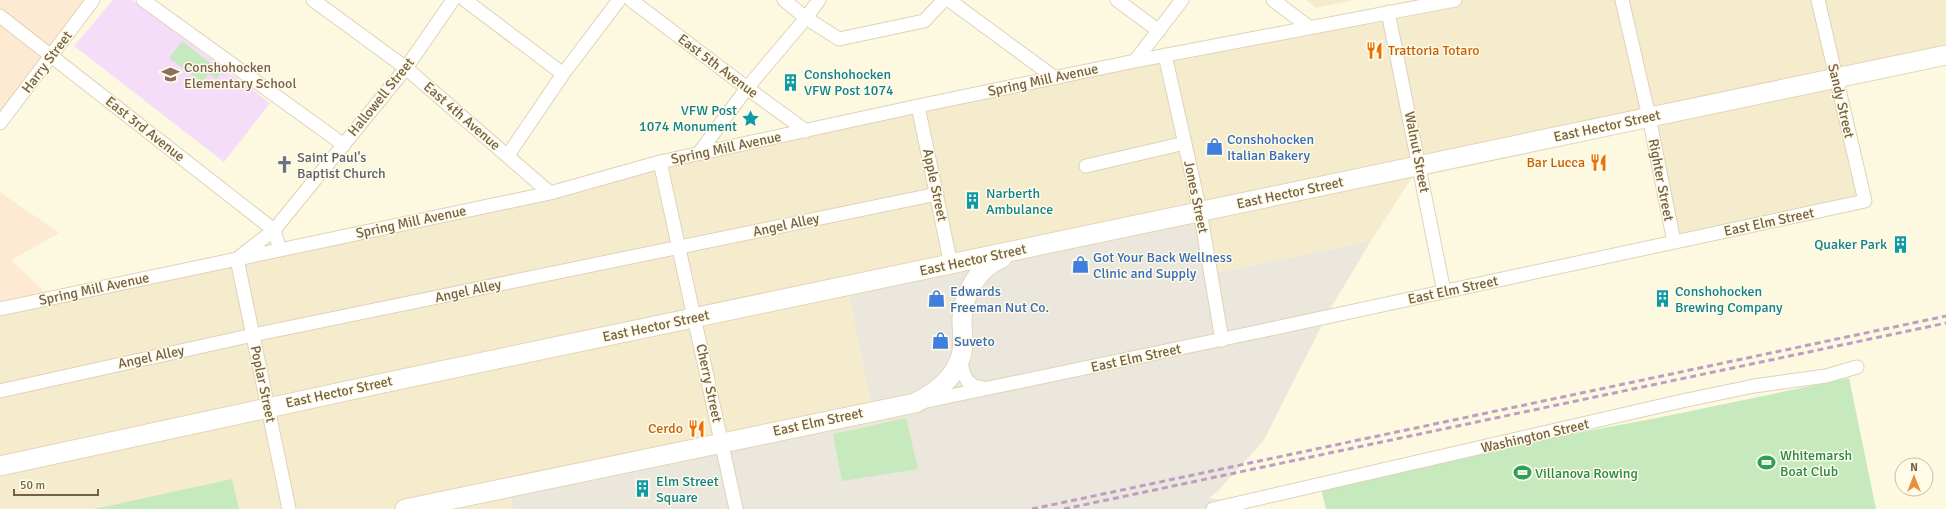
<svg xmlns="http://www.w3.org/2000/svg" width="1946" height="509" font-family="Signika,sans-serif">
	<rect width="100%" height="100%" fill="#fdf8e0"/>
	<path fill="#f5ecce" d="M1306,0h49l-39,8z
		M1455,0h491v55l-110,23 29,123 -191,41 -25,-125 -229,48 -49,76 -160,33 -364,12 25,126 -364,76 5,21h-513v-200l660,-147z"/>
	<path fill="#feead3" d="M0,0h93l-93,123z
		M0,192l59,41 -48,27 42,40 -53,10z"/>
	<path fill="#ebe7dc" d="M1200,211l11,63 160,-33 -42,70 -65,129 -47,52 -8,6 34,5 -30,6h-700l-5,-22 364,-76 -25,-125z"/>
	<path fill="#f5ddf9" d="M113,0h19l138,103 -46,59 -150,-116z"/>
	<path fill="#c6eabe" d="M182,41l40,31 -6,7 -7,-5 -7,8 -33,-24z
		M1849,378l27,131h-550l-6,-24 106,-24 231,-43z
		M906,418l12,51 -76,12 -9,-47z
		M232,479l7,30h-145z"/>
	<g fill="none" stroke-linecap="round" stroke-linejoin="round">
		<defs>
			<path id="minor" d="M143,0l201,145
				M313,0l93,68 144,125
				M465,0l98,74
				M631,0l116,88 59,43
				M784,0l22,18 33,21 85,-18 20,-21
				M949,0l106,78
				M1117,0l42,31
				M1273,0l36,27
				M1622,0l27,117 25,125
				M1388,12l56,280
				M0,16l274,214 6,20
				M1165,55l35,156 22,129
				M1135,61l47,-61
				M918,106l33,159
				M0,123l93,-123
				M699,153l48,-65 59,-70 13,-18
				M508,155l55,-81 56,-74
				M660,162l76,347
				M1086,166l99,-23
				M0,309l550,-116 110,-31 258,-56 217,-45 320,-61
				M961,358c1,17 6,31 25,30
				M0,391l253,-56 684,-141
				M922,402l344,-72 599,-129 -47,-201
				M289,509l-52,-250 37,-29 132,-162 47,-68
				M1213,509l469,-108 72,-15 72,-10 31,-9"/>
			<path id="secondary" d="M0,466l388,-84 1558,-327
				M405,509l510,-106c20,-10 38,-23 45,-44 5,-12 2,-27 2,-40 1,-25 16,-52 40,-61"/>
		</defs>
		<use href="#minor" stroke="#ded3b9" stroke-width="15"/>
		<use href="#secondary" stroke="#e3d6b7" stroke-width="21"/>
		<use href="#minor" stroke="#fff" stroke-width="13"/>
		<use href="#secondary" stroke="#fff" stroke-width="19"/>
		<path stroke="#bd9fc6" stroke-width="3" stroke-dasharray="6 4" stroke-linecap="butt" d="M1032,509l914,-193
			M1064,509l882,-186"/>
	</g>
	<defs>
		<symbol id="restaurant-bare" viewBox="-9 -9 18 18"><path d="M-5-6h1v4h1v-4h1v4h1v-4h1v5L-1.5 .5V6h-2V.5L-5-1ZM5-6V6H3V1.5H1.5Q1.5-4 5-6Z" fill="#e8710a" stroke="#fffbe7" stroke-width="2.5" paint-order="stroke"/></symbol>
		<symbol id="school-bare" viewBox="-9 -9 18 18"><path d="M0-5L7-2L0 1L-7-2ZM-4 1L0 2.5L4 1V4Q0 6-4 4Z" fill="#8d6e63" stroke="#fffbe7" stroke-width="2.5" paint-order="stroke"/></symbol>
		<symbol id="building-bare" viewBox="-9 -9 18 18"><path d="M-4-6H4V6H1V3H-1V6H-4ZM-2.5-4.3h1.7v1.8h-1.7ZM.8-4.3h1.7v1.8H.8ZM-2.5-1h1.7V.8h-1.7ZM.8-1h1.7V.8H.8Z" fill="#0f9aa8" stroke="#fffbe7" stroke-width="2.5" paint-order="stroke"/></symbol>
		<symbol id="sight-bare" viewBox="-9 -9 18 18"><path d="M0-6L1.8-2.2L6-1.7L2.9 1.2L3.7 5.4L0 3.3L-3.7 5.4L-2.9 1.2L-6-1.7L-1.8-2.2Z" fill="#0f9aa8" stroke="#fffbe7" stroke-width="2.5" paint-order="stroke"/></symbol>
		<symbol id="shop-bare" viewBox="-9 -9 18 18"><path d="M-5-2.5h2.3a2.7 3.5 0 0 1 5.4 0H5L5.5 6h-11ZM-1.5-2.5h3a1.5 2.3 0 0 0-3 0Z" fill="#3f7fe0" stroke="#fffbe7" stroke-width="2.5" paint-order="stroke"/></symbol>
		<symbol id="church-bare" viewBox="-9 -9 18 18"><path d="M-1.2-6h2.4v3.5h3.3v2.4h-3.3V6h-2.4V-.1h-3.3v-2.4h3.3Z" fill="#6b7280" stroke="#fffbe7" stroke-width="2.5" paint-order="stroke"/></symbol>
		<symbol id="stadium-bare" viewBox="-9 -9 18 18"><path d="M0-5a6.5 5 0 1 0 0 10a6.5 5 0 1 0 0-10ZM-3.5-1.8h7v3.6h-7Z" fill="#2e9e5b" stroke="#fffbe7" stroke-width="2.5" paint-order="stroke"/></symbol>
	</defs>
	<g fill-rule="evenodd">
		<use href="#restaurant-bare" x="1362" y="38" width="25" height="25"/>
		<use href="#school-bare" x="158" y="62" width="25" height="25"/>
		<use href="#building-bare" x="778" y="70" width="25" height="25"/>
		<use href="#sight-bare" x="738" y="106" width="25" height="25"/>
		<use href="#shop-bare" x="1202" y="134" width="25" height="25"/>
		<use href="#restaurant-bare" x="1586" y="150" width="25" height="25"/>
		<use href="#church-bare" x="272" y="152" width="25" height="25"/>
		<use href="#building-bare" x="960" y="188" width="25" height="25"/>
		<use href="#building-bare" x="1888" y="232" width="25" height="25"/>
		<use href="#shop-bare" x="1068" y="252" width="25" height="25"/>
		<use href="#shop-bare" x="924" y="286" width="25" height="25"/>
		<use href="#building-bare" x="1650" y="286" width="25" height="25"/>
		<use href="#shop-bare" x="928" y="328" width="25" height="25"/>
		<use href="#restaurant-bare" x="684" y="416" width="25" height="25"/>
		<use href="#stadium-bare" x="1754" y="450" width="25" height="25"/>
		<use href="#stadium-bare" x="1510" y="460" width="25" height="25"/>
		<use href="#building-bare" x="630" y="476" width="25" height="25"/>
	</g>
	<g text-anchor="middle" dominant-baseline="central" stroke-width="3" stroke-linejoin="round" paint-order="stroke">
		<g font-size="14" fill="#c56008" stroke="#fffbe7" text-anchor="end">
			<text x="1388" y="50" text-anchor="start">Trattoria Totaro</text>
			<text x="1585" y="162">Bar Lucca</text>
			<text x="683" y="428">Cerdo</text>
		</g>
		<g font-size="14" fill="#746147" stroke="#fffbe7">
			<text transform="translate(47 62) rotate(-53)">Harry Street</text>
			<text transform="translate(718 66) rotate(37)">East 5th Avenue</text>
			<text transform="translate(1043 80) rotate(-12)">Spring Mill Avenue</text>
			<text transform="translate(381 97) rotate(-51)">Hallowell Street</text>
			<text transform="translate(1841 101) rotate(77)">Sandy Street</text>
			<text transform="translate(462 116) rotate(41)">East 4th Avenue</text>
			<text transform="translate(1607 126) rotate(-12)">East Hector Street</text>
			<text transform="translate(145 129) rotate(38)">East 3rd Avenue</text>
			<text transform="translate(726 148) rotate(-12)">Spring Mill Avenue</text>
			<text transform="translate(1417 152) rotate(79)">Walnut Street</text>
			<text transform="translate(1661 180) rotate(79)">Righter Street</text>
			<text transform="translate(935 185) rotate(78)">Apple Street</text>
			<text transform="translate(1290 193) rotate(-12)">East Hector Street</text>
			<text transform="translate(1196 197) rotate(78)">Jones Street</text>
			<text transform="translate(411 222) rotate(-12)">Spring Mill Avenue</text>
			<text transform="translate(1769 222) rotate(-12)">East Elm Street</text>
			<text transform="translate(786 225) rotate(-12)">Angel Alley</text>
			<text transform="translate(973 260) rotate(-12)">East Hector Street</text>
			<text transform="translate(94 289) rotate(-12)">Spring Mill Avenue</text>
			<text transform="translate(1453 290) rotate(-12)">East Elm Street</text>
			<text transform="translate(468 291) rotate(-12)">Angel Alley</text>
			<text transform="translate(656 326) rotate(-12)">East Hector Street</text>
			<text transform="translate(151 357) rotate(-12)">Angel Alley</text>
			<text transform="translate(1136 358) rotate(-12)">East Elm Street</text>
			<text transform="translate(709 383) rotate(78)">Cherry Street</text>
			<text transform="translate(263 384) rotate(78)">Poplar Street</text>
			<text transform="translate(339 392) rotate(-12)">East Hector Street</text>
			<text transform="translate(818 422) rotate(-12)">East Elm Street</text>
			<text transform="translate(1535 436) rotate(-13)">Washington Street</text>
		</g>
		<g font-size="14" fill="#785e54" stroke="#fffbe7" text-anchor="start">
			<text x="184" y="67">Conshohocken<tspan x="184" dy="16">Elementary School</tspan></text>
		</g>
		<g font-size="14" fill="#0d838f" stroke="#fffbe7" text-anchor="start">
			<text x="804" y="74">Conshohocken<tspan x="804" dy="16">VFW Post 1074</tspan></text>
			<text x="737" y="110" text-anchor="end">VFW Post<tspan x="737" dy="16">1074 Monument</tspan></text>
			<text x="986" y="193">Narberth<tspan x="986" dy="16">Ambulance</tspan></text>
			<text x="1887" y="244" text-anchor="end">Quaker Park</text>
			<text x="1675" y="291">Conshohocken<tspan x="1675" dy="16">Brewing Company</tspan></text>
			<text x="656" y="481">Elm Street<tspan x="656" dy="16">Square</tspan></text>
		</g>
		<g font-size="14" fill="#366cbe" stroke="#fffbe7" text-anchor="start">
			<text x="1227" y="139">Conshohocken<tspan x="1227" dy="16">Italian Bakery</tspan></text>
			<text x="1093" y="257">Got Your Back Wellness<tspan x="1093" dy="16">Clinic and Supply</tspan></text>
			<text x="950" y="291">Edwards<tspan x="950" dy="16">Freeman Nut Co.</tspan></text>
			<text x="954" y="341">Suveto</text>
		</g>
		<g font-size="14" fill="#5b616d" stroke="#fffbe7" text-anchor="start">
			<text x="297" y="157">Saint Paul's<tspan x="297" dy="16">Baptist Church</tspan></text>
		</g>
		<g font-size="14" fill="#27864d" stroke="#fffbe7" text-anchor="start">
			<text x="1780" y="455">Whitemarsh<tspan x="1780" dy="16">Boat Club</tspan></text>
			<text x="1535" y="473">Villanova Rowing</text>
		</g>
	</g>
	<g transform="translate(1914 477)"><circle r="19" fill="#fffbe7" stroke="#c7bda7"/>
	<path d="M0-3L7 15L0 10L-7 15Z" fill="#ec8e40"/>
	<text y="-6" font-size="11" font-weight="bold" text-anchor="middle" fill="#746147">N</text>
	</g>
	<path d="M14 489v6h84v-6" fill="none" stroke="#746147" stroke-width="2"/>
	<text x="20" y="489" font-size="12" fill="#746147" stroke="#fffbe7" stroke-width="3" paint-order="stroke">50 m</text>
</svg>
